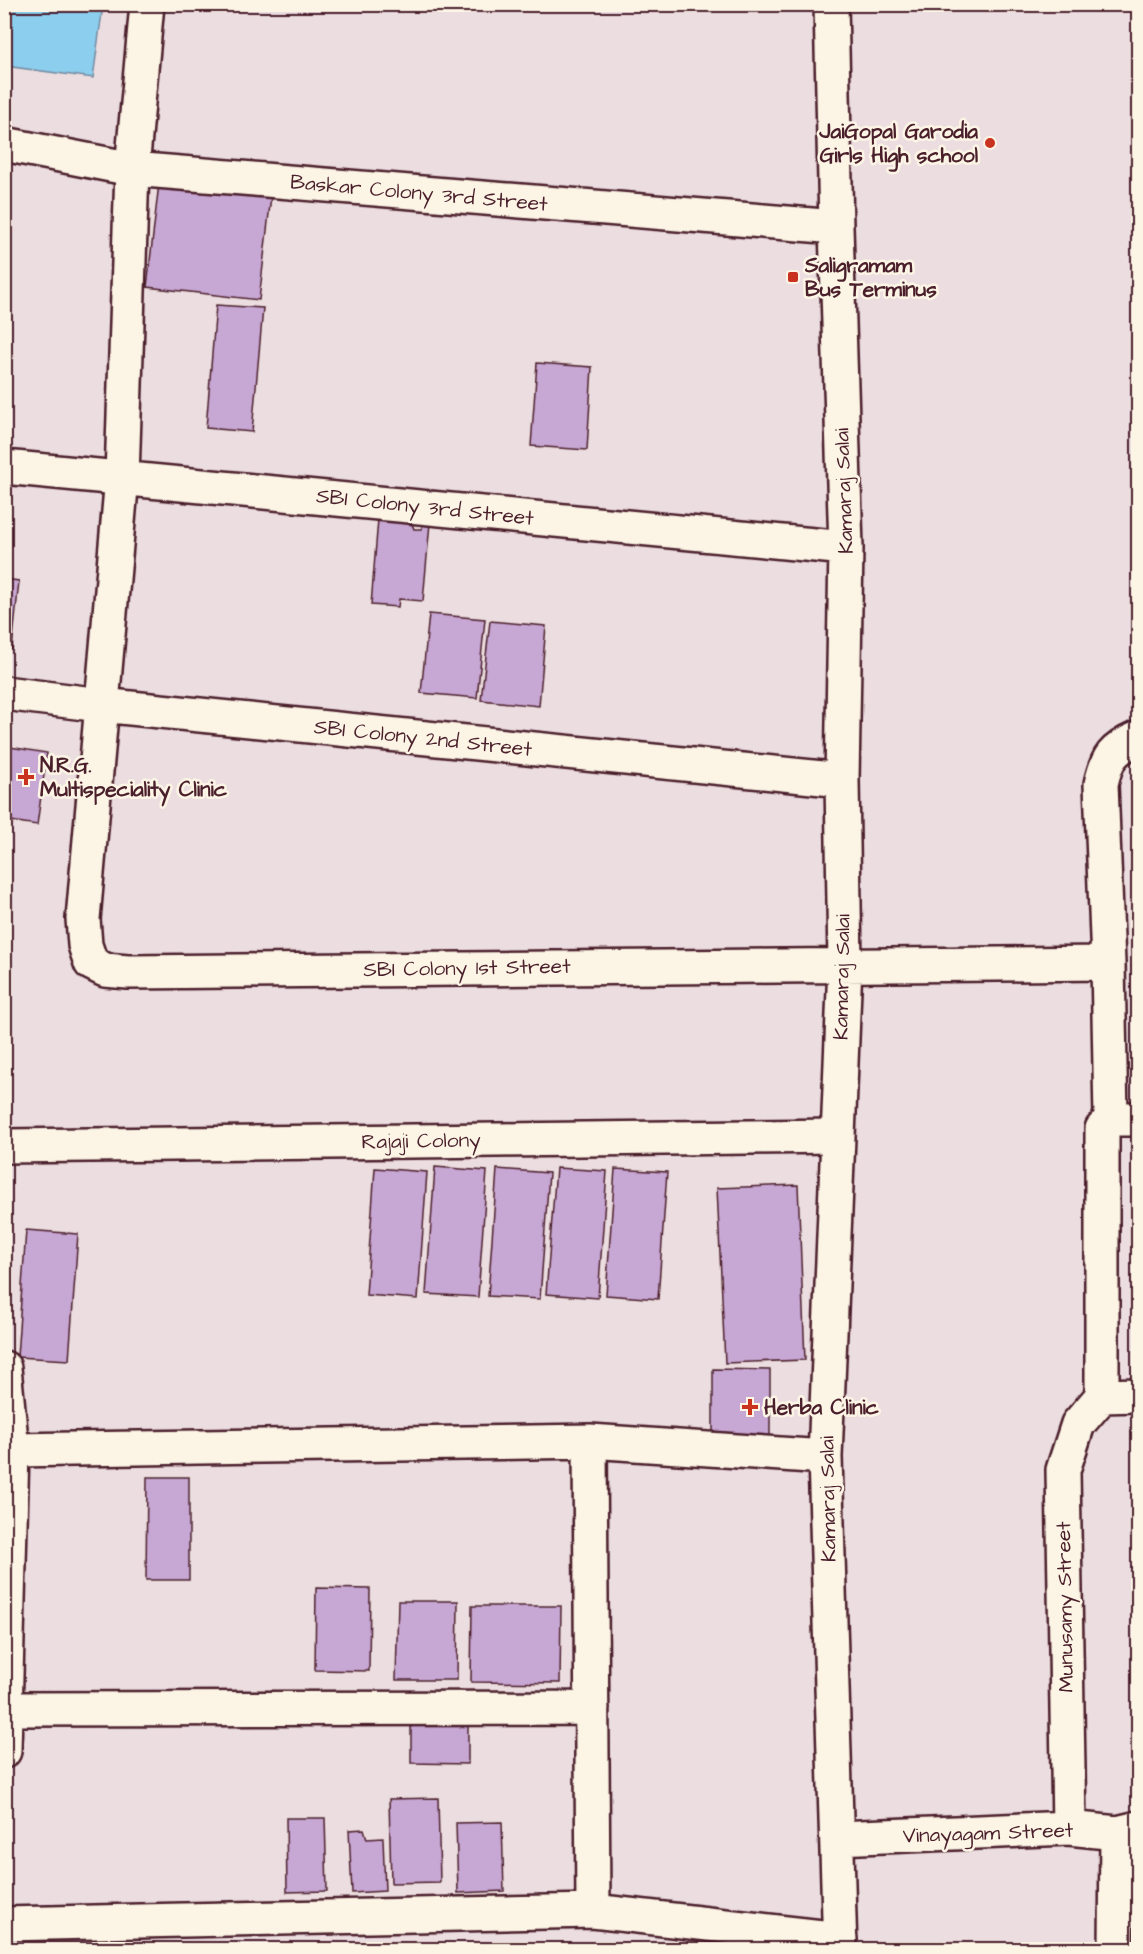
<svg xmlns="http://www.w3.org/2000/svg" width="1143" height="1954" font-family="'Architects Daughter',sans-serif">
	<rect width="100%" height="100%" fill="#ecdee0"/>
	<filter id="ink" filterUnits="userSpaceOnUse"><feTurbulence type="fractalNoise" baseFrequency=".0167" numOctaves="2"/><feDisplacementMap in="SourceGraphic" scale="12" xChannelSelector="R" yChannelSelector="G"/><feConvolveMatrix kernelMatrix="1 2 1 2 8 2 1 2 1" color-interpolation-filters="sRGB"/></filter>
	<g filter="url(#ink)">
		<path fill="#8cceed" stroke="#72889f" stroke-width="1.5" d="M5,4l98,1 -10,73 -88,-12z"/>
		<path fill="#c7a7d3" stroke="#4a1f2b" stroke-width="1.5" d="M159,183l112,13 -12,104 -112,-13z
			M216,305l47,3 -11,124 -46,-4z
			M537,363l55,4 -5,83 -56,-4z
			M378,519l33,3 3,7h8v-7l8,1 -7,78 -24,-2 -1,8 -27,-2z
			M4,579l15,2 -7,68 -8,-1z
			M429,614l56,5 -8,79 -56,-5z
			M490,621l56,5 -7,80 -58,-6z
			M10,747l37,6 -10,72 -33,-5v-33z
			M435,1167l52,4 -9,126 -52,-3z
			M375,1168l52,4 -9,127 -52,-4z
			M556,1168l51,3 -9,127 -52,-4z
			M497,1169l52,4 -9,126 -52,-3z
			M615,1169l52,3 -9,127 -52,-4z
			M798,1185l7,175 -80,3 -8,-175z
			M26,1230l52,4 -9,126 -52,-3z
			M713,1369l57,1v67h-57z
			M147,1477h42v103h-43z
			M316,1588l54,1 -1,82 -54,-1z
			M398,1601h60l-1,79h-61z
			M472,1606h89l-1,77 -89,-1z
			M411,1713l57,1v50l-57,-1z
			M438,1798l2,84 -49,1 -2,-84z
			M286,1818h39l2,73 -40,1z
			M502,1822l2,69 -46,2 -2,-70z
			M364,1829l3,10 16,-1 2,53 -33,2 -3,-63z"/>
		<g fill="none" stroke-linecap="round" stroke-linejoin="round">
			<defs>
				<path id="minor" d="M147,4l-15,165 -10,308 -39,442 2,26 6,18 14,7 23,2 980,-9
					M831,4l5,223 10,321 -4,232 3,185 -20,492 15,493
					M4,144l128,25 704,58
					M4,467l842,81
					M4,693l97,12 741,75
					M1111,1119l-3,-156 -7,-179c6,-27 12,-35 37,-46
					M4,1146l833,-10
					M4,1368l8,82 -8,301
					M1102,1396v-267l9,-10h27
					M1102,1396l36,-1
					M590,1441l3,470
					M12,1450l578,-9 235,16
					M5,1709l587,-1
					M1069,1828l-6,-358 15,-46 24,-28
					M837,1838l232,-10 48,5 21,-5
					M4,1924l589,-13 247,28
					M1116,1950l1,-117"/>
			</defs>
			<use href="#minor" stroke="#4a1f2b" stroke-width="38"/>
			<use href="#minor" stroke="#fcf5e5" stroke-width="33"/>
		</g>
	</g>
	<g fill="#c8321e" stroke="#fcf5e5" stroke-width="2">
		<circle cx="990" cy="143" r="6"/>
		<rect x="787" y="271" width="12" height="12" rx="3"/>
		<path d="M23 768h6v6h6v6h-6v6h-6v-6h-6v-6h6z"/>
		<path d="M747 1398h6v6h6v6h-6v6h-6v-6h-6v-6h6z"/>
	</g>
	<g text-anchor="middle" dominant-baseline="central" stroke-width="5" stroke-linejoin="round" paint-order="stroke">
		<g font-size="21" font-weight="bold" fill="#4a1f2b" stroke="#fcf5e5" text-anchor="start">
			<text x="978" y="131" text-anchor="end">JaiGopal Garodia<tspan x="978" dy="24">Girls High school</tspan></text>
			<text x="805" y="265">Saligramam<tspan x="805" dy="24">Bus Terminus</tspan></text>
			<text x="40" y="765">N.R.G.<tspan x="40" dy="24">Multispeciality Clinic</tspan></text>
			<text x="764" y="1407">Herba Clinic</text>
		</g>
		<g font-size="21" fill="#4a1f2b" stroke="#fcf5e5">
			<text transform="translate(419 193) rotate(5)">Baskar Colony 3rd Street</text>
			<text transform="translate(844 491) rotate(-92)">Kamaraj Salai</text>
			<text transform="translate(425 507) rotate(6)">SBI Colony 3rd Street</text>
			<text transform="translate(423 738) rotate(6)">SBI Colony 2nd Street</text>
			<text transform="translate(467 968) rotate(-1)">SBI Colony 1st Street</text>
			<text transform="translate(842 977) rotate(-89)">Kamaraj Salai</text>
			<text transform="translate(421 1141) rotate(-1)">Rajaji Colony</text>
			<text transform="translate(828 1499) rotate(-91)">Kamaraj Salai</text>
			<text transform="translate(1065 1607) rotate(-91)">Munusamy Street</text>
			<text transform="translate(988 1833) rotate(-2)">Vinayagam Street</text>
		</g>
	</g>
	<rect width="1143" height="1954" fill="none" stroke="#fcf5e5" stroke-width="24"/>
	<rect x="12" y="12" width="1119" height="1930" fill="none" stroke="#4a1f2b" stroke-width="2" filter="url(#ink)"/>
</svg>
